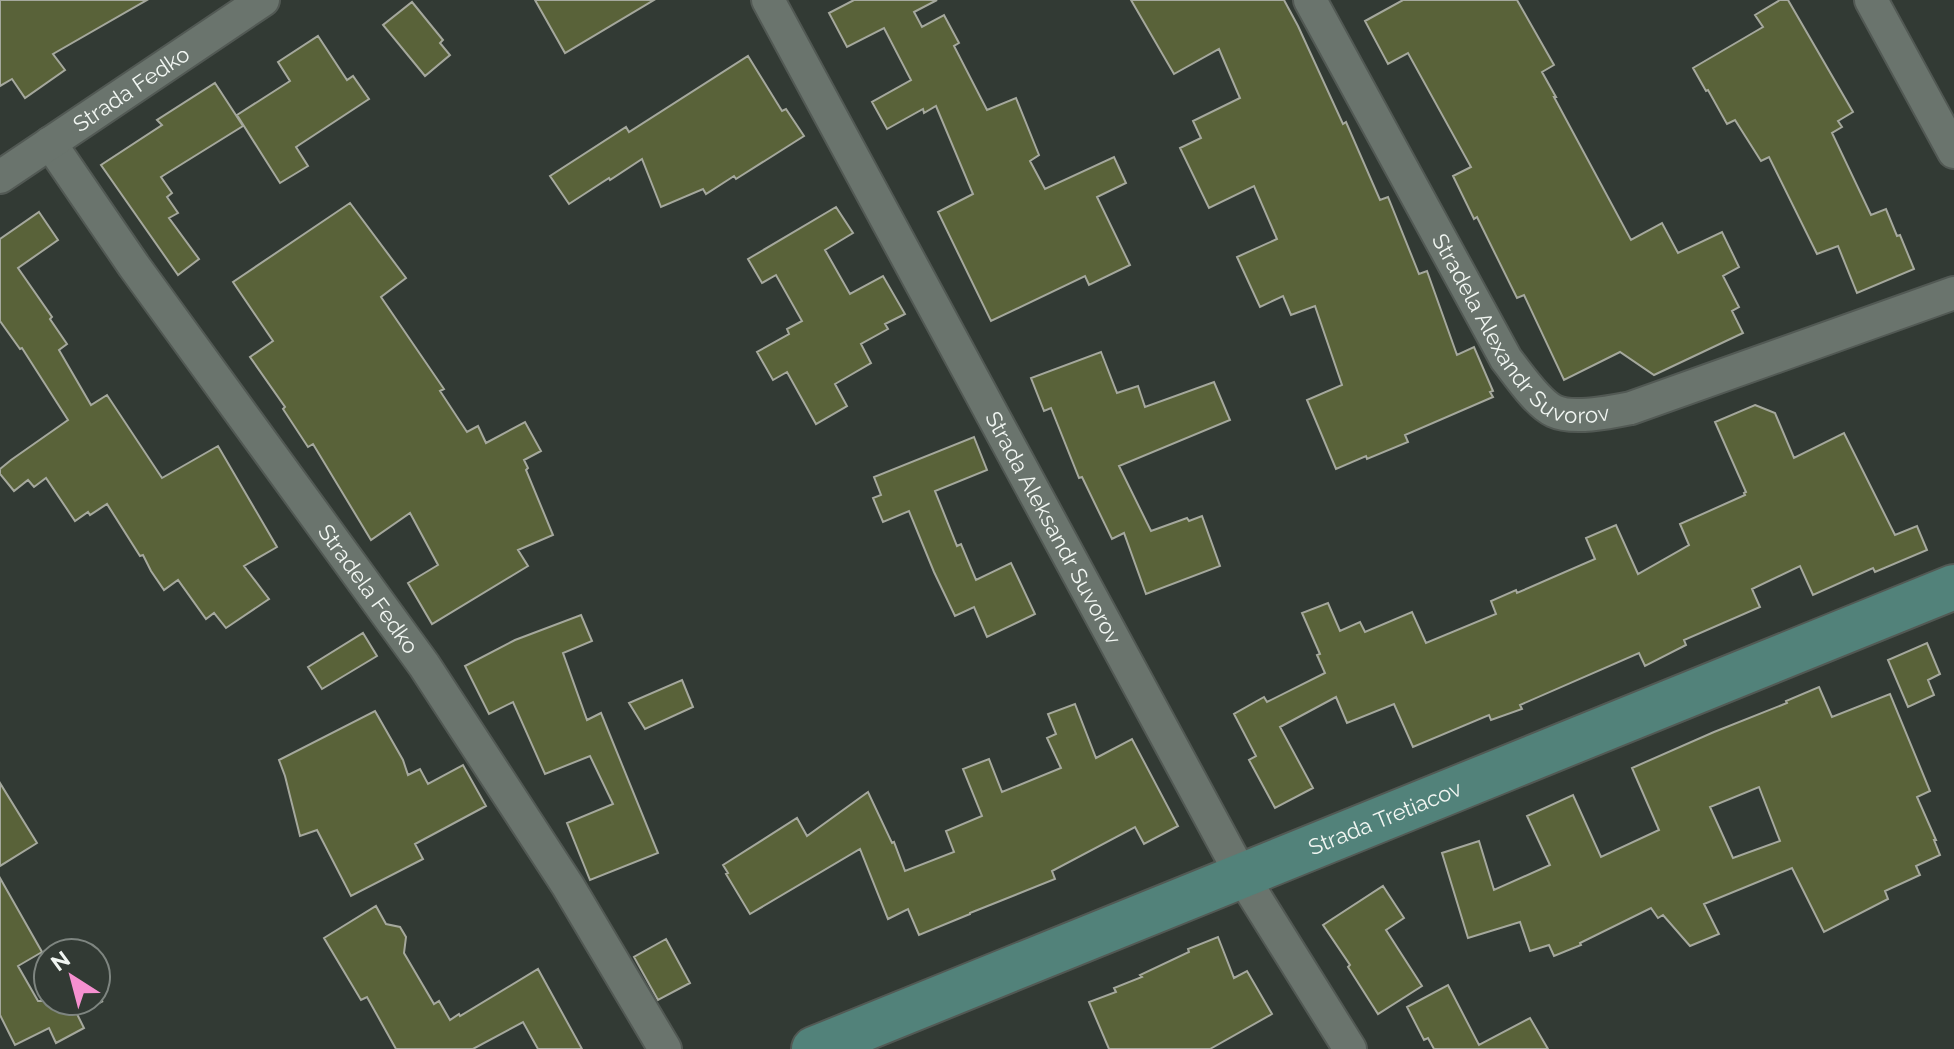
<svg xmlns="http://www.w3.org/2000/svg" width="1954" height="1049" font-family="Raleway,sans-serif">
	<rect width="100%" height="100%" fill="#323a34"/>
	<path fill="#596239" stroke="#a5a89d" stroke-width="2" fill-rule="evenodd" d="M0,0h147l-94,54 12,16 -40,28 -13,-19 -12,7z
		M535,0h119l-89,53z
		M854,0h83l-23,12 8,15 22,-12 15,28 -5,3 33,64 29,-12 23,57 -9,6 15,28 69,-32 12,26 -29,14 33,68 -41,20 -4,-9 -94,45 -53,-109 35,-18 -37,-88 -12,7 -1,-4 -36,20 -15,-27 39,-22 -27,-52 -37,19 -18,-34z
		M1131,0h153l14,26 45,98 3,-2 34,78 8,-3 31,77 8,-3 30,84 17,-8 19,44 -3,1 3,5 -88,38 3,7 -41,17 -1,-3 -30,13 -29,-69 35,-15 -27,-79 -24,9 -8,-19 -23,11 -23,-50 40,-18 -23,-53 -45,22 -29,-60 21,-10 -8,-17 47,-23 -21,-49 -45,25z
		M1403,0h114l37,65 -12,7 14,25h-2l77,143 31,-17 16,30 44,-21 17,35 -16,9 16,31 -7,4 11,22 -89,42 -34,-23 -56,28 -40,-85 -7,3 -40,-81 -3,2 -21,-43 18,-9 -63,-114 -20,11 -23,-43z
		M1780,0h8l65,112 -15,9 4,6 -10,6 39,82 15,-6 11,27 3,-1 14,34 -57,24 -19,-47 -21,8 -48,-97 -8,4 -26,-41 -8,4 -19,-34 -2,1 -13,-23 70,-41 -8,-12z
		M412,2l31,38 -3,3 10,12 -25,21 -42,-51z
		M318,36l29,44 6,-4 16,23 -73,48 12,19 -28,17 -43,-68 53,-34 -12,-19z
		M748,56l34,55 4,-2 18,27 -68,43 -2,-3 -28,18 -3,-5 -42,18 -19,-48 -32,21 -1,-2 -40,26 -19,-28 76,-49 3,5z
		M215,83l28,43 -82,51 11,16 -5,4 11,16 -9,5 30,41 -21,16 -77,-110 61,-40 -5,-5z
		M350,203l56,75 -25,19 63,92 -4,2 27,41 11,-6 8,17 39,-21 16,29 -17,9 4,8 -2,2 27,65 -35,15 10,16 -96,58 -24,-41 30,-18 -28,-52 -39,27 -58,-96 -5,3 -25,-38 2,-2 -35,-50 23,-16 -40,-59z
		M836,207l17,26 -28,17 25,44 33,-18 22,38 -20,10 3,5 -27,15 10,19 -36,21 12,22 -31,18 -29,-52 -14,8 -16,-28 32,-18 -2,-5 15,-8 -26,-46 -14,8 -14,-24z
		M39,212l19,28 -40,28 34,49 -2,2 17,25 -8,6 32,55 16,-10 55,83 56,-32 59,101 -33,19 25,33 -43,29 -12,-15 -8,6 -28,-39 -14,10 -13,-19 -8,-16 -3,1 -33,-52 -17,11 -2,-3 -13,9 -29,-43 -12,9 -6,-7 -14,11 -14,-17v-5l11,-9 57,-40 -46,-72 -2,1 -20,-28v-82z
		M1101,352l16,41 21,-7 7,21 69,-25 16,38 -111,46 32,65 36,-13 2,3 13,-5 18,50 -74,28 -22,-61 -12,6 -30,-62 -3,1 -28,-70 -7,3 -13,-33z
		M1755,405l20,8 19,45 50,-25 51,102 22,-9 10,24 -52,22 -2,-4 -60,27 -13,-29 -48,23 8,18 -76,33 2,5 -41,21 -6,-13 -119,52 2,4 -31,11 -2,-5 -76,32 -19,-43 -47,19 -11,-26 -56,30 33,61 -38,20 -26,-48 7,-4 -22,-42 30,-17 3,5 58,-29 -8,-18 3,-1 -18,-41 26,-10 12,28 20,-9 5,10 47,-20 14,31 70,-29 -5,-13 25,-11 1,3 78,-34 -9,-21 30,-13 22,49 51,-29 -9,-21 65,-29 -1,-2 2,-1 -31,-70z
		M974,437l13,33 -52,21 22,55 4,-2 15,36 35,-17 24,51 -48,23 -13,-30 -19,9 -21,-44 -25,-61 -26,11 -10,-24 8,-3 -7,-18z
		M581,615l11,26 -29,12 24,67 14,-7 57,140 -68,27 -23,-57 46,-19 -23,-48 -45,18 -32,-72 -24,12 -24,-48 50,-26z
		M363,633l14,23 -55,33 -14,-22z
		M1927,643l13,31 -12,6 6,15 -26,12 -20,-47z
		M682,680l11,27 -48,22 -16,-26z
		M1819,687l13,30 58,-23 40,97 -13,6 19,43h-2l6,15 -24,11 4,9 -35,16 3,8 -64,33 -32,-64 -88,36 15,30 -29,12 -27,-31 -5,3 -7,-10 -71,35 1,2 -27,11 -5,-11 -19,6 -10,-29 -52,16 -26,-85 37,-12 15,49 56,-25 -23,-49 46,-21 28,62 58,-27 -27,-62 82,-36 73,-29 -1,-2zM1759,787l21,54 -47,17 -23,-51z
		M1075,704l21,54 36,-19 46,87 -34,18 -9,-17 -83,44 3,8 -85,34v1l-51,21 -11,-26 -20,10 -28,-70 -110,65 -24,-40 2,-1 -5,-8 74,-47 10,18 61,-44 24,51 2,-1 11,29 49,-19 -8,-21 36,-15 -19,-47 26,-10 13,33 59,-24 -14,-30 9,-4 -8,-20z
		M375,711l28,49 5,15 12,-6 8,15 35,-19 23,41 -71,38 8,15 -72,37 -34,-66 -17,6 -15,-60 -6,-16z
		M0,783l37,60 -37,23z
		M0,878l42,74 -24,14 20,35h65l-26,13 7,14 -28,15 -7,-15 -34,17 -15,-30z
		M1383,886l21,32 -18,12 36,56 -44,28 -30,-47 2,-2 -27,-40z
		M376,906l10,18 14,3 6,10 -2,16 30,51 5,-3 11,19 9,-6 1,2 78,-47 44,80h-44l-15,-27 -50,27h-77l-29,-52 -6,3 -37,-62z
		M1218,937l16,41 13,-7 25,43 -62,35h-101l-20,-47 27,-10 -2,-4 28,-11 -2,-2 49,-23 -1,-3z
		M666,939l24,44 -32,17 -24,-43z
		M1448,985l31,60 51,-27 18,31h-114l-6,-11 -4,2 -17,-33z"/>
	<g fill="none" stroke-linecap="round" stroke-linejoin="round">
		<defs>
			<g id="street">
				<path id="s1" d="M768,0l474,876 108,173"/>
				<path id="s2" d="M1310,0l196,359c12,15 31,44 48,52 19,9 57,1 77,-3l323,-115"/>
				<path d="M1871,0l83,152"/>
				<path id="s3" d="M50,143l84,123 290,399 144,221 97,163"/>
				<path id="s4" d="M0,177l263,-177"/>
			</g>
			<g id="secondary">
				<path id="s5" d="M814,1049l1140,-462"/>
			</g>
		</defs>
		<use href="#street" stroke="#525954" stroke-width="36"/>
		<use href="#secondary" stroke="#525954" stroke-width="48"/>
		<use href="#street" stroke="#6a746d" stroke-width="32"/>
		<use href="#secondary" stroke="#52827a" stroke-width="44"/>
	</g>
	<g text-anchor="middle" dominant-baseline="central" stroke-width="6" stroke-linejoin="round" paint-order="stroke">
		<g font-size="22" fill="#f1f6f2" stroke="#323a34">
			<text stroke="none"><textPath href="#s4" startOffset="158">Strada Fedko</textPath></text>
			<text stroke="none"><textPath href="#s2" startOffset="402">Stradela Alexandr Suvorov</textPath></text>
			<text stroke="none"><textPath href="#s1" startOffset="600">Strada Aleksandr Suvorov</textPath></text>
			<text stroke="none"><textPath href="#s3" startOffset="548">Stradela Fedko</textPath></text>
			<text stroke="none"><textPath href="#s5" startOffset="616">Strada Tretiacov</textPath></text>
		</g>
	</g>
	<g transform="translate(72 977) rotate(324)"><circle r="38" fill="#323a34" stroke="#7e8580" stroke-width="2"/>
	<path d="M0-6L14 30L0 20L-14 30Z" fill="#f690d0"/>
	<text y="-12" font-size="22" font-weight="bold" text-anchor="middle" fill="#f1f6f2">N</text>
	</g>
</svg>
